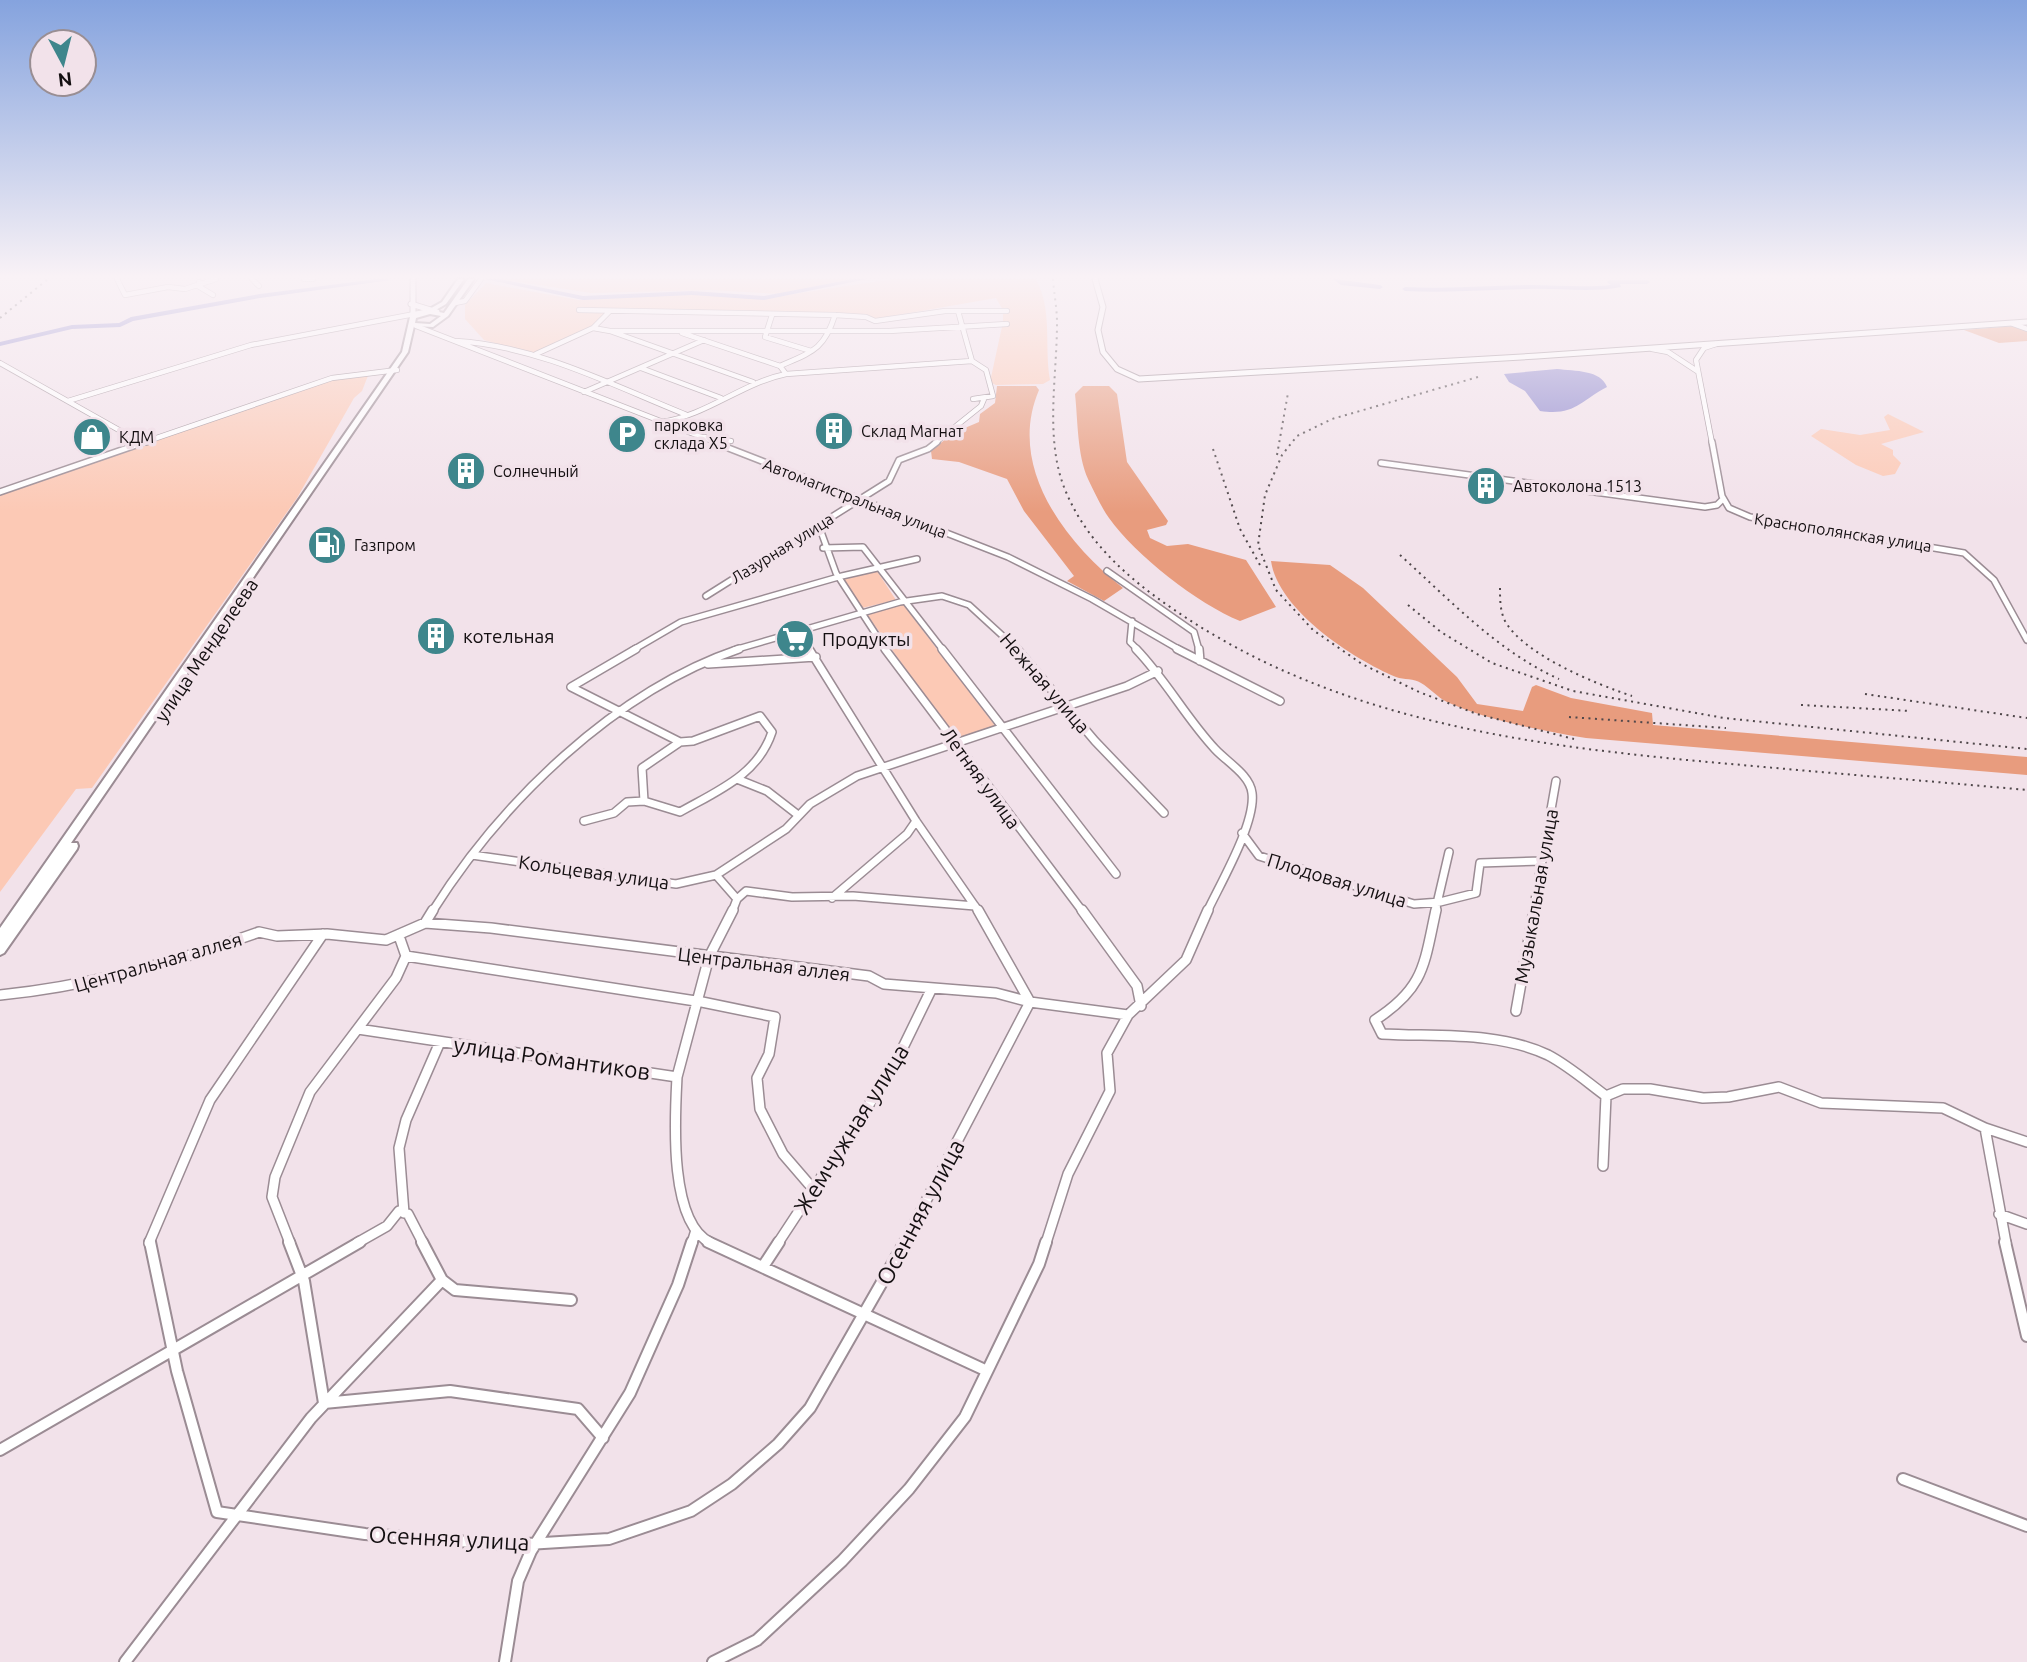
<svg xmlns="http://www.w3.org/2000/svg" width="2027" height="1662" font-family="Ubuntu,sans-serif">
	<rect width="100%" height="100%" fill="#f2e2ea"/>
	<path fill="#fcc9b5" d="M499,279h350l-69,15 -71,-4 -118,3z
		M893,279h143c17,33 8,65 14,101l-7,4 -47,1 -6,-3 13,-60v-12l-7,-12 -121,21 -12,-4 -251,-4 -22,21 -56,22 -50,-14 -19,-21v-14l21,-22 92,17 117,-6 72,4z
		M369,373l-7,18 -8,7 -57,100 -205,290 -16,1 -76,103v-399l328,-113z
		M1888,414l36,18 -43,12 12,6v5l8,8 -6,11 -12,2 -27,-11 -45,-29 10,-7 39,6 30,-5 -6,-13z
		M875,568l21,32 -34,8 -22,-33z
		M902,603l94,124 -40,13 -90,-127z"/>
	<path fill="#e89c7e" d="M2014,326l13,5v10l-28,2 -35,-13z
		M997,386h39l3,4c-33,77 27,153 84,198l-19,13 -37,-20 7,-5 -50,-65 -17,-32 -48,-17 -27,-3 -1,-8 22,-18 26,-11 1,-8 15,-11z
		M1083,386h26l8,8 10,68 41,59 -2,4 -19,5 3,8 17,8 21,-2 58,16 30,47 -36,14c-42,-17 -105,-66 -131,-103 -8,-11 -15,-27 -21,-39 -11,-25 -10,-58 -13,-85z
		M1271,561l59,4 33,23 94,89 20,27 46,7 9,-24 4,-2 35,13 81,15 1,12 374,32v18l-441,-37c-47,-8 -96,-17 -139,-36 -10,-5 -17,-14 -26,-19 -7,-5 -17,-3 -25,-6 -43,-18 -118,-67 -125,-116z"/>
	<path fill="#908ace" d="M1557,369c18,2 44,1 50,18 -27,14 -32,29 -67,24l-15,-20 -16,-9 -5,-8z"/>
	<g fill="none" stroke-linecap="round" stroke-linejoin="round">
		<path fill="#908ace" fill-rule="evenodd" d="M377,279l14,1 -131,18 -127,23 -13,6 -48,2 -72,17v-4l72,-17 47,-2 12,-6 129,-23z
			M485,279h14l84,17 109,-5 72,5 89,-17h14l-103,21 -72,-5 -109,5z
			M1333,279l47,6 3,2 -3,2 -39,-4z
			M1610,280h37l3,2 -3,2h-27l1,3c-30,6 -61,1 -92,2 -41,1 -82,4 -124,2l-3,-2 3,-2c42,2 83,-1 125,-2 27,0 54,3 81,0l-4,-3z"/>
		<defs>
			<path id="minor-far4" d="M117,279l8,16 43,-8 17,2 31,-10
				M252,279l7,7
				M304,279h9
				M199,282l-1,4 15,9
				M455,303l10,-2 16,-22
				M579,310l256,5 31,2 9,4 70,-10h62
				M958,311l14,50
				M772,315l-7,22 46,14
				M2013,324l14,5
				M416,326l301,117
				M593,328l17,3 143,51
				M610,331h279l118,-7
				M682,333l98,33
				M456,341c82,5 156,44 231,74
				M1652,349l16,3 29,19
				M536,354l57,-26 16,-16
				M0,363l142,80 190,-65 65,-8
				M641,368l80,30
				M786,374l186,-13 14,9 7,26 -20,3
				M584,392l120,-52
				M68,401l183,-56 174,-33
				M661,422c45,-6 81,-39 125,-48l-6,-8c32,-14 44,-16 55,-51
				M704,437l27,4
				M935,443l46,-37 3,-7
				M1712,443l-16,-83 8,-12 12,-4"/>
			<path id="minor-far3" d="M140,442h6
				M713,442l295,115 84,42 88,51
				M1712,442l10,54 7,12 21,9 214,36 30,27 33,60
				M1381,463l324,44 12,-2 6,-6
				M0,492l142,-49
				M819,526l17,47 50,77
				M823,548l40,-1 80,103
				M1107,571l87,61 5,18
				M706,596l183,-115 10,-21 29,-11 9,-7
				M1132,621l-2,21 8,8
				M798,631l12,19
				M633,650l48,-28 161,-46 75,-17
				M734,650l166,-48 42,-6 27,9 49,45"/>
			<path id="minor-far2" d="M636,649l-65,38 109,55
				M809,649l107,172 63,91
				M885,649l198,263
				M942,649l174,225
				M1017,649l78,92 69,72
				M1136,649c30,31 50,69 79,100 12,13 35,26 37,44 4,30 -32,91 -45,119
				M1177,649l103,52
				M1199,649l1,12
				M708,664l108,-7
				M760,716l12,16c-14,43 -55,59 -92,80l-36,-11 -2,-33 38,-26 13,-1z
				M737,779l30,12 31,24
				M584,821l30,-8 13,-11 17,-1
				M1242,833l17,23 155,48 26,-2 36,-9 4,-30 62,-2
				M472,855l204,29 40,-9 70,-46 24,-25 47,-28 270,-90 31,-15
				M716,875l21,24 9,-8 46,6 61,-1 122,10
				M832,898l75,-64 9,-13
				M432,912c69,-110 183,-221 307,-263
				M732,912l5,-13
				M1435,912l14,-60
				M1533,912l23,-131"/>
			<path id="minor-far1" d="M1082,910l55,76 4,20
				M1436,910c-12,54 -11,78 -61,110l7,14c55,3 115,-3 166,21 21,11 39,27 58,41
				M425,923l8,-13
				M399,936l7,20 296,46 73,15 -6,37 -12,24 3,31 23,45 31,36
				M0,995c90,-9 174,-32 259,-63l18,4 50,-2 59,6 39,-17 66,5 378,48 15,8 112,9 34,9 98,13
				M1516,1011l18,-101
				M358,1029l319,48c-2,39 -9,146 34,166
				M677,1077l32,-120 24,-47
				M1603,1166l3,-70 17,-7h27l53,9 25,-1 51,-10 42,16 122,5 42,20
				M404,1213l-5,-65 7,-28 34,-78
				M1999,1214l28,10
				M149,1243l61,-143 113,-166
				M290,1243l-18,-46 3,-20 35,-85 86,-114 10,-22
				M357,1243l30,-17 12,-15 9,3 15,29
				M692,1243l4,-13
				M778,1243l115,-175 38,-78
				M904,1243l126,-241 -52,-92
				M1046,1243l22,-69 42,-83 -3,-38 21,-38 58,-55 22,-50
				M2006,1243l-21,-115 42,14"/>
			<path id="minor" d="M150,1242l27,129 40,141 148,22 146,11 98,-6 82,-28 41,-27 46,-40 32,-36 95,-166
				M289,1242l15,39 20,122 126,-12 128,18 25,29
				M422,1242l20,38 13,10 116,10
				M708,1242l277,128
				M2005,1242l22,94
				M764,1265l15,-23
				M0,1450l360,-208
				M1903,1479l124,47
				M125,1662l186,-244 131,-138
				M505,1662l13,-81 13,-30 99,-158 48,-108 14,-43
				M713,1662l44,-22 85,-79 67,-72 56,-72 74,-153 7,-22"/>
			<path id="major" d="M413,279v38
				M1095,279l8,28 -5,23 5,22 14,17 22,10 398,-23 490,-34
				M411,304l26,8"/>
			<path id="highway" d="M458,279h6l-18,25 -12,7 10,2 24,-34h6l-26,37 -15,11 -19,-1 -6,26 -337,491h6l1,3 -1,3 -73,104 -4,2v-27l402,-576 8,-35 16,-6 16,-9zM430,314l11,2 -11,8 -15,-1 1,-5z"/>
		</defs>
		<use href="#minor-far4" stroke="#9b8c94" stroke-width="6"/>
		<use href="#minor-far3" stroke="#9b8c94" stroke-width="8"/>
		<use href="#minor-far2" stroke="#9b8c94" stroke-width="10"/>
		<use href="#minor-far1" stroke="#9b8c94" stroke-width="12"/>
		<use href="#minor" stroke="#9b8c94" stroke-width="14"/>
		<use href="#major" stroke="#9b8c94" stroke-width="7"/>
		<use href="#highway" stroke="#9b8c94" stroke-width="4"/>
		<use href="#minor-far4" stroke="#fff" stroke-width="4.5"/>
		<use href="#minor-far3" stroke="#fff" stroke-width="5"/>
		<use href="#minor-far2" stroke="#fff" stroke-width="7"/>
		<use href="#minor-far1" stroke="#fff" stroke-width="9"/>
		<use href="#minor" stroke="#fff" stroke-width="10"/>
		<use href="#major" stroke="#fff" stroke-width="5"/>
		<use href="#highway" fill="#fff" fill-rule="evenodd"/>
		<path stroke="#4f474a" stroke-width="2" stroke-dasharray="2 4.5" stroke-linecap="butt" d="M1053,279c1,15 4,29 4,44 0,55 -13,118 9,169 22,52 64,88 110,119 164,112 361,136 555,153 98,9 197,17 296,26
			M0,318l48,-39
			M1478,377l-146,42 -35,17 -15,19 -17,40 -7,50 18,45 37,40 49,34 57,28 58,22 97,25
			M1213,449l27,80 20,36
			M1277,455l11,-62
			M1400,555c50,45 97,96 159,124
			M1500,588c0,11 0,23 5,33 19,34 91,63 127,75
			M1408,605l33,27 51,31 81,28 151,27 303,31
			M1865,694l162,24
			M1801,705l110,6
			M1569,717l157,11"/>
	</g>
	<linearGradient id="sky" x2="0" y2="1"><stop stop-color="#85a3de"/><stop offset="0.54" stop-color="#f9f2f6"/><stop offset="1" stop-color="#f9f2f6" stop-opacity="0"/></linearGradient>
	<rect width="2027" height="512" fill="url(#sky)"/>
	<defs>
		<symbol id="building-disc" viewBox="-11 -11 22 22"><circle r="9.5" fill="#3e868c" stroke="#f2e2ea"/><path d="M-4-6H4V6H1V3H-1V6H-4ZM-2.5-4.3h1.7v1.8h-1.7ZM.8-4.3h1.7v1.8H.8ZM-2.5-1h1.7V.8h-1.7ZM.8-1h1.7V.8H.8Z" fill="#fff"/></symbol>
		<symbol id="parking-disc" viewBox="-11 -11 22 22"><circle r="9.5" fill="#3e868c" stroke="#f2e2ea"/><path d="M-3.5-5.5H1a3.5 3.5 0 0 1 0 7H-1V5.5H-3.5ZM-1-3.4V-.6H.8a1.4 1.4 0 0 0 0-2.8Z" fill="#fff"/></symbol>
		<symbol id="shop-disc" viewBox="-11 -11 22 22"><circle r="9.5" fill="#3e868c" stroke="#f2e2ea"/><path d="M-5-2.5h2.3a2.7 3.5 0 0 1 5.4 0H5L5.5 6h-11ZM-1.5-2.5h3a1.5 2.3 0 0 0-3 0Z" fill="#fff"/></symbol>
		<symbol id="fuel-disc" viewBox="-11 -11 22 22"><circle r="9.5" fill="#3e868c" stroke="#f2e2ea"/><path d="M-5.5-6h7V0h2V4h1.3V-2.5L3-4.5l.8-.8L6-3V5H2.5V1h-1V6h-7ZM-4.2-4.7v3.2H.2V-4.7Z" fill="#fff"/></symbol>
		<symbol id="supermarket-disc" viewBox="-11 -11 22 22"><circle r="9.5" fill="#3e868c" stroke="#f2e2ea"/><path d="M-6-5.5h2.5l.6 2H6L4.5 2H-2.5L-4.4-4H-6ZM-1.5 3.2a1.3 1.3 0 1 0 .1 0ZM3 3.2a1.3 1.3 0 1 0 .1 0Z" fill="#fff"/></symbol>
	</defs>
	<g fill-rule="evenodd">
		<use href="#building-disc" x="812" y="409" width="44" height="44"/>
		<use href="#parking-disc" x="605" y="412" width="44" height="44"/>
		<use href="#shop-disc" x="70" y="415" width="44" height="44"/>
		<use href="#building-disc" x="444" y="449" width="44" height="44"/>
		<use href="#building-disc" x="1464" y="464" width="44" height="44"/>
		<use href="#fuel-disc" x="305" y="523" width="44" height="44"/>
		<use href="#building-disc" x="414" y="614" width="44" height="44"/>
		<use href="#supermarket-disc" x="773" y="617" width="44" height="44"/>
	</g>
	<g text-anchor="middle" dominant-baseline="central" stroke-width="7" stroke-linejoin="round" paint-order="stroke">
		<g font-size="16" fill="#140f11" stroke="#f2e2ea" text-anchor="start">
			<text x="654" y="425">парковка<tspan x="654" dy="18">склада X5</tspan></text>
			<text x="861" y="431">Склад Магнат</text>
			<text x="119" y="437">КДМ</text>
			<text x="493" y="471">Солнечный</text>
			<text x="1513" y="486">Автоколона 1513</text>
			<text x="354" y="545">Газпром</text>
		</g>
		<g font-size="16" fill="#140f11" stroke="#f2e2ea">
			<text transform="translate(855 498) rotate(21)">Автомагистральная улица</text>
			<text transform="translate(1843 532) rotate(9)">Краснополянская улица</text>
			<text transform="translate(782 548) rotate(-32)">Лазурная улица</text>
		</g>
		<g font-size="19" fill="#140f11" stroke="#f2e2ea" text-anchor="start">
			<text x="463" y="636">котельная</text>
			<text x="822" y="639">Продукты</text>
		</g>
		<g font-size="19" fill="#140f11" stroke="#f2e2ea">
			<text transform="translate(206 650) rotate(-56)">улица Менделеева</text>
			<text transform="translate(1045 683) rotate(49)">Нежная улица</text>
			<text transform="translate(981 778) rotate(54)">Летняя улица</text>
			<text transform="translate(594 872) rotate(8)">Кольцевая улица</text>
			<text transform="translate(1337 880) rotate(17)">Плодовая улица</text>
			<text transform="translate(1536 896) rotate(-80)">Музыкальная улица</text>
			<text transform="translate(158 962) rotate(-16)">Центральная аллея</text>
			<text transform="translate(764 964) rotate(7)">Центральная аллея</text>
		</g>
		<g font-size="23" fill="#140f11" stroke="#f2e2ea">
			<text transform="translate(552 1058) rotate(8)">улица Романтиков</text>
			<text transform="translate(851 1129) rotate(-58)">Жемчужная улица</text>
			<text transform="translate(920 1212) rotate(-62)">Осенняя улица</text>
			<text transform="translate(449 1538) rotate(3)">Осенняя улица</text>
		</g>
	</g>
	<g transform="translate(63 63) rotate(173)"><circle r="33" fill="#f2e2ea" stroke="#998e93" stroke-width="2"/>
	<path d="M0-5L12 26L0 18L-12 26Z" fill="#3e868c"/>
	<text y="-10" font-size="19" font-weight="bold" text-anchor="middle" fill="#140f11">N</text>
	</g>
</svg>
